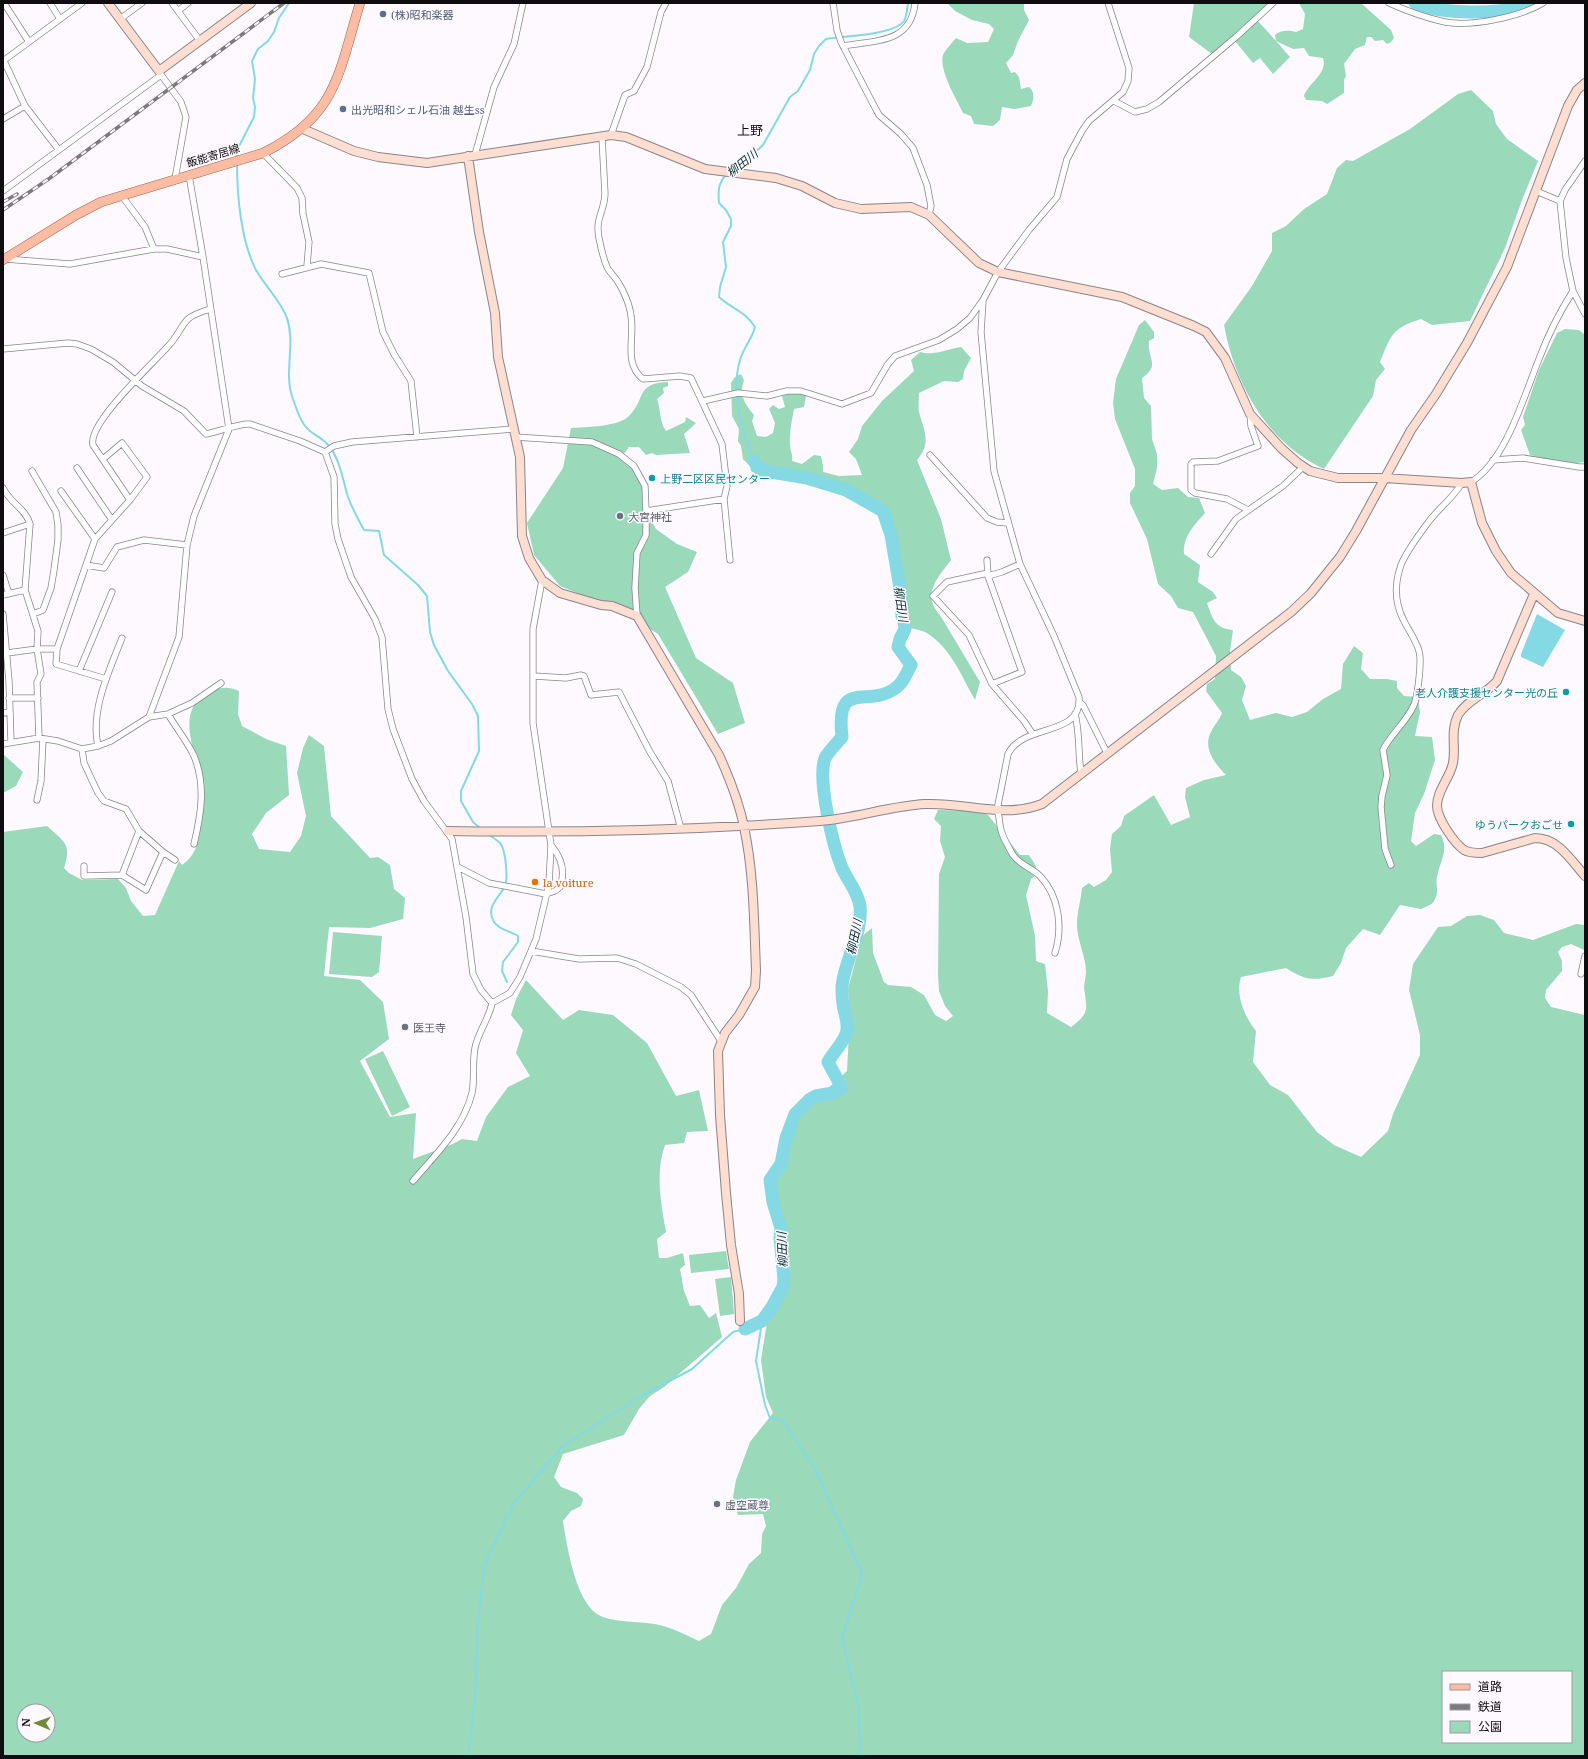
<svg xmlns="http://www.w3.org/2000/svg" width="1588" height="1759" font-family="'Noto Serif','Noto Sans JP',serif">
	<rect width="100%" height="100%" fill="#fdf9ff"/>
	<path fill="#9ad9ba" fill-rule="evenodd" d="M947,3h77v7l5,10 -11,21 -5,14 -7,8 5,10 4,-1 4,5 2,12 8,-2c6,5 5,12 2,19l-17,3 -12,-2 -2,13 -7,6 -19,-2 -3,-8 -8,-3c-7,-15 -24,-42 -20,-58 2,-5 9,-12 13,-17l11,5 21,-1 6,-13 -5,-5 -17,-4 -17,-9z
		M1194,3h75l-57,51 -23,-17z
		M1299,3h62l30,27 3,8 -3,4 -4,2 -4,-4 -8,1 -4,-4h-4l-2,8 -10,4 -11,15 2,12 -2,4v13l-17,11 -5,-3 -16,-1 -2,-4c4,-13 24,-22 19,-38l-14,-2 -5,-8 -11,1 -17,-8 14,16 -17,17 -13,-16 -7,5 -18,-22 23,-20 18,20 -1,-6c5,-5 14,-5 21,-3l7,-3 2,-15z
		M1471,90l22,21 3,13 11,15 31,22 -16,39 -17,48 -35,73 -38,4 -11,-6c-29,9 -30,16 -41,43l5,7 -9,11 -3,16 -49,73c-57,-26 -89,-85 -100,-144l28,-39 20,-35v-18l14,-7 18,-17 23,-15 10,-26 9,-8 7,1 57,-32 48,-35z
		M1145,320l9,12v6l-5,3c-2,18 12,24 -7,37l2,20 7,8 1,33 5,15v14l-4,16 9,6 16,-2 10,9 11,1 6,15c-11,12 -23,25 -21,41l16,11 -2,17 15,10 4,6 -10,5c6,16 7,25 26,27l-3,21 1,19 10,7 5,9 -4,14 8,20 26,-7 16,4 15,-5 16,-13 18,-10 2,-25 11,-18 9,7 -2,16 9,10h17l10,2v7l7,8 14,1 2,15 -5,24 17,1 3,23 -11,34 -9,19 -4,28 5,5 18,-12 7,1c8,16 -1,25 -4,42 -2,9 3,13 -3,24 -2,4 -9,6 -13,8l-21,-4 -20,30 -17,-6 -17,19 -5,15 -8,13c-21,5 -28,4 -47,-8l-45,9c-6,18 4,40 15,54l-3,31 17,23 18,10 29,37 17,13 27,12 27,-26 5,-17 27,-59v-20l-11,-45 4,-26 25,-37 13,-1 16,-10 13,-1 14,5 10,13 29,7 43,-16 9,1v24l-1,1 -13,-6 -9,3 -4,5 4,9v10l-16,19 -1,8 6,9 34,8v741h-1582v-924l44,-6c17,16 25,17 17,42l5,5 13,7 36,-1 8,9 5,13 12,15 12,-1 24,-54 3,4c12,-8 16,-20 18,-34 1,-11 4,-23 4,-34 -1,-33 -36,-86 6,-105 10,-5 18,-6 29,-1l-1,23 4,12 24,13 20,7 3,49 -23,18 -14,21 7,15 31,3 11,-16 5,-20 -9,-43 6,-25 6,-13 15,11 7,70 39,42 8,-1 12,8 4,24 11,9 -2,21 -33,9 -41,-1 -5,49 36,4 23,22 6,37 -29,22 30,56 26,-4 -3,46c17,-7 33,-11 49,-20l15,2 9,-24 22,-30 22,-11 -14,-23 7,-23 -12,-15 5,-16 10,-19 37,40 16,-10 34,5 34,28 29,53 23,-6 9,41 -21,1 -3,11 -19,2c-10,27 -4,59 1,87l-9,7 2,19h8l16,-5 2,12 -5,4 4,22 6,15 10,-1 9,13 7,-5 6,24 -58,50 -14,9 -11,13 -15,26 -61,19 -9,23 7,10 16,6 6,6 -2,7 -10,5 -8,10c4,25 12,78 34,93 13,9 47,7 62,11 14,3 27,10 40,16l12,-7 11,-29 14,-17 13,-24 12,-11 1,-19 4,-8 -3,-12 -25,1 -5,-18 3,-17 14,-38 23,-29 -7,-16 -5,-37 6,-38 18,-34 -2,-38 1,-24 -12,-37 2,-13 9,-11 6,-31 6,-16 52,-47 3,-56 -2,-26 14,-53 10,-8 1,25 11,29 4,3 23,2 13,8 11,20 11,6 7,-5 -8,-10 -6,-15 -1,-16 1,-101 6,-17 -5,-16 1,-15 -7,-7 4,-9 36,1 14,4 32,40h9l7,11 -1,10 -4,3 -5,16 9,41 1,25 9,3 3,27 -1,22 24,14c19,-14 16,-18 13,-39 0,-5 2,-10 2,-16 0,-16 -9,-31 -9,-48 0,-12 4,-24 5,-36l7,-5 5,4 12,-7 6,-8 -2,-23 2,-15 9,-8 3,-10 30,-21 17,30 19,-8 -5,-20 1,-9 18,-8 22,-5c-10,-10 -24,-27 -15,-43 3,-7 8,-11 11,-19l-16,-22 1,-7 8,-5 1,-23 -23,-44 -15,-4 -7,-12 -13,-12 -11,-45 -17,-36v-10l5,-7v-17l-20,-50 -2,-16 3,-24 23,-54zM1443,1672h128v70h-128zM24,1711h24v24h-24z
		M1565,329l14,1 6,5v127l-16,2 -39,-9 -9,-25 4,-5 -2,-8 16,-47 18,-37z
		M961,347l10,11 -7,13 -1,8 -5,3 -14,-1 -25,12c0,6 -1,13 0,19 5,19 13,31 -2,48l24,59 10,41c-14,19 -30,34 -11,55l40,67 -5,18c-13,-23 -25,-54 -50,-68 -4,-2 -10,-3 -15,-4l-15,-91 -8,-26 -8,-6 -7,3 -9,-3 -14,-10 -22,-6 -14,-13 -10,-1 -13,6 -30,-4 -9,-6 -1,-5 -7,-7 -2,-13 -3,-5 1,-12 -7,-13 -1,-33 4,-6 6,-3 3,6c-5,15 0,23 10,35l-2,6 5,15 9,1 7,-4 2,-10 -6,-14 4,-4 6,4 6,-2 -3,-11 7,-3 15,1 2,2 -2,11 -10,2c-2,11 -5,24 -4,36 0,6 3,9 2,16l10,3 12,-9 7,1 2,10v6l16,4 23,-1 -6,-16 -7,-7 9,-13 4,-13 20,-25 32,-30 -3,-11 9,-8c15,4 26,-3 41,-5z
		M668,382v4l-5,2 1,5 -7,6c4,11 2,22 9,32l19,-9 1,-5 10,6 -12,11 6,19 -34,2 -4,-2 -6,2 -7,-8h-10l-8,11 10,7 11,20v19l14,25 21,15 20,8 -9,20 -23,15 31,71 37,25 12,40 -27,11 -60,-100 -37,-23 -61,-25 -26,-31 -7,-32 36,-55 8,-40c14,-1 49,-1 59,-13 16,-17 6,-32 38,-33z
		M3,754l20,18 -7,14 -13,7z
		M333,932l49,4 -3,36 -7,5 -43,-3z
		M383,1051l27,56 -18,9 -27,-57z
		M726,1251l3,18 -38,4 -2,-18z
		M731,1277l3,37 -14,2 -5,-37z"/>
	<path fill="#84d9e4" d="M1537,614l28,16 -22,37 -22,-10v-3z"/>
	<g fill="none" stroke-linecap="round" stroke-linejoin="round">
		<path stroke="#84d9e4" stroke-width="2" d="M237,159l-1,-7 18,-35 1,-10 -2,-9 2,-19 -3,-18 6,-12 10,-8 6,-9 5,-14 10,-15
			M237,163c0,33 4,78 19,107 9,16 25,31 31,48 9,27 -4,55 6,81 4,11 8,25 17,32 6,5 14,8 19,15 11,13 14,35 19,51 4,11 10,22 16,33l15,1 5,24 34,30 9,11 3,36 4,13 14,26 24,33 6,12 1,35 -18,40v10l12,21 8,7
			M732,169l9,-4 22,-20 27,-48 8,-6 12,-21 4,-16 5,-8 7,-7c18,-3 68,-4 78,-18 3,-5 3,-12 4,-18
			M726,175c-8,8 -8,17 -7,28l7,7 5,9v7l-8,16 3,25 -6,20 -1,10c13,12 26,14 36,30 -3,12 -11,20 -15,33 -10,35 2,69 14,101
			M488,834c4,3 9,6 12,9 6,7 8,36 5,43 -6,12 -20,21 -11,36 5,8 16,9 24,14v6l-15,20 -1,9 5,11
			M762,1321l-6,40 9,44 5,13 12,2 34,51 45,100 1,6 -11,31 -9,30 16,68 2,44 -1,6
			M466,1756l3,-6 6,-51 3,-77 6,-56 29,-62 50,-58 73,-47 56,-30 41,-37 12,-3"/>
		<path stroke="#84d9e4" stroke-width="13" d="M1415,3c25,11 88,13 113,0
			M745,1329l17,-8 10,-14 11,-20 1,-8 -4,-41 1,-10 -8,-26 -3,-22 11,-16 5,-26 9,-24 14,-14 7,-4 17,-3 9,-5 -14,-26c5,-9 15,-19 18,-28 4,-10 -2,-20 -3,-30 -1,-5 -1,-12 -1,-18 3,-27 21,-53 18,-80 -2,-14 -12,-25 -18,-38 -9,-22 -25,-89 -17,-110 4,-7 12,-15 17,-21 -7,-62 28,-26 56,-51 6,-5 9,-14 13,-21l-13,-18 2,-8 5,-10 -1,-7 -2,-6 -1,-22 -10,-59 -8,-24 -37,-21 -39,-12 -42,-7 -7,-4 -4,-6"/>
		<defs>
			<path id="street" d="M4,3l25,39
				M50,3l10,16
				M172,3l28,38
				M833,3l4,27 4,12 30,58 8,15 22,19 12,14 14,37 4,21 -2,9
				M1389,3c18,8 37,15 56,19 26,5 75,-5 98,-19
				M178,11l10,-8
				M120,19l22,-16
				M843,46c32,-6 68,-2 72,-43
				M3,61l79,-58
				M4,61l21,45 34,44
				M159,72l22,30 5,15 -11,62
				M1114,101l21,11 12,-3 12,-7 77,-65 37,-34
				M3,119l22,-13
				M611,135l14,-40 9,-4 13,-24 14,-55 5,-9
				M602,137l3,57c-1,19 -10,24 -6,44 2,10 4,20 8,29 3,6 8,10 11,15 6,9 12,24 13,34 4,22 -8,47 12,63l37,-3 11,2 31,66 5,42 -3,13 6,61
				M263,153l34,35 5,10 1,16 6,28 -2,24
				M475,155l19,-68 20,-43 9,-41
				M1585,161l-20,29 -5,11 6,57 7,33 12,23
				M3,191l158,-116
				M1536,191l24,10
				M122,196l23,31 9,22
				M5,259l65,5 84,-15h13l36,8
				M282,274l39,-10 48,9 14,59 11,22 17,27 6,56
				M983,300l-2,32 13,139 26,93 34,72 25,61c4,40 -56,26 -71,57l-11,56c3,7 2,13 4,20 2,8 8,18 12,25 7,10 19,13 27,21 19,20 23,51 15,77
				M3,349l65,-6 9,1 14,5 22,13 29,24 42,25 22,23c12,-2 33,-11 44,-10l50,17 25,11 9,25 1,47 3,15 13,38 24,42 7,18 6,72 5,20 19,50 12,22 28,38 14,78 7,57 8,16 11,13
				M703,401l35,-8 29,3 20,-5h14l41,13 29,-11 17,-29 7,-8 44,-16 18,-11 13,-11 13,-18 15,-28 31,-42 28,-33 10,-38 15,-28 7,-10 34,-29 5,-11 1,-13 -21,-65
				M515,437l77,5 27,12 15,12 11,20 1,25v24l-9,18 -2,35 2,28
				M325,452l9,-6 18,-4 161,-13
				M930,455l57,63 10,4 11,1
				M103,459l19,-16 25,34 -17,23 -35,39 -38,110 -1,15 50,15
				M1493,460l30,-2 56,9h6
				M77,468l35,52
				M32,471l24,41 2,13v15l-4,30 -3,18 -8,22 -10,4
				M1471,482c35,-21 53,-86 68,-123 9,-24 20,-46 34,-68
				M3,488c7,15 23,21 27,36l-5,66 13,41 -1,18 4,25 -4,8 2,56
				M61,491l34,48
				M130,500l-37,-55c-6,-22 62,-83 77,-101 7,-7 11,-18 18,-25 7,-6 14,-7 22,-10
				M1248,510l-21,-11 -32,-6 -4,-3v-26l2,-2 25,-1 40,-15 -7,-20 -1,-12
				M646,511l78,-12
				M3,533l27,-9
				M1211,554l25,-35 47,-33 20,-19
				M987,560l1,16 34,96 -30,12 -23,-49 -36,-39 14,-14 41,-9
				M86,565l18,3 13,-21 27,-7 43,5
				M3,575l6,19
				M988,576l14,-4 18,-8
				M3,595l22,-5
				M3,614l6,67 2,61
				M7,653l30,-4h20
				M79,671l33,-79
				M534,676l32,2 15,-3 3,1 7,19 28,-3 31,60 18,29 13,48
				M992,684l32,37 8,12
				M9,698h29
				M1079,702l4,3 24,48
				M3,713l7,-1
				M168,714c8,14 19,27 26,42 12,29 7,59 0,88
				M1075,714c5,19 3,40 6,59
				M149,717l30,-80 8,-92 7,-29 35,-87 -26,-172 -14,-82
				M3,744l36,-6 19,3 24,8 16,-3 13,-5 38,-24 19,-3 24,-11 29,-20
				M98,746c-8,-35 11,-75 24,-108
				M82,749l2,14 14,30 6,8 22,8 13,22 24,21 -17,38 -24,-15 -38,1v-10
				M37,800l4,-19 2,-42
				M163,852l12,8
				M1391,865l-6,-16 -4,-42 1,-11 5,-21 -4,-25c7,-15 28,-33 32,-48 3,-10 7,-42 4,-51 -3,-11 -10,-20 -15,-30 -9,-17 -10,-34 -4,-53 4,-14 21,-36 30,-48 11,-14 22,-21 32,-37
				M458,867l31,16 57,11 9,-3 5,-4c6,-16 1,-30 -9,-42
				M122,875l17,-44
				M531,951l48,8 38,-1 19,6 45,23 10,8 30,46
				M1581,974l4,-18
				M492,1003l18,-10 10,-16 16,-38 13,-55 2,-39 -18,-122v-94l9,-49
				M413,1181c22,-26 50,-52 59,-88 3,-14 0,-30 3,-45 3,-16 14,-29 17,-45"/>
			<path id="secondary" d="M108,3l51,68 92,-68
				M303,129l51,22 24,6 49,6 184,-28 15,2 79,32 71,9 26,8 33,17 26,6 50,-2 18,8 50,48 19,9 124,25 72,29 12,6 19,26 25,56 31,34 17,15 12,8 28,7h46l78,5 9,-1 11,41 14,28 15,22 47,40 27,8
				M468,156l11,76 16,81 3,44 22,100 2,79 7,22 13,22 18,13 41,12 11,1 25,10 82,139c10,22 20,47 25,72 10,46 10,96 12,143l-1,17 -16,28 -14,18 -7,18 2,64 6,78 5,52 8,49 1,27
				M1534,594l-37,87c-11,13 -30,19 -39,34 -8,16 -2,32 -5,48 -3,15 -16,27 -16,43 0,12 17,37 27,44 5,3 12,3 18,3l53,-15c23,0 36,22 50,38
				M448,831c124,2 248,-1 372,-10 36,-3 70,-15 105,-17 39,-2 79,15 117,0l249,-192 20,-19 29,-36 16,-26 55,-101 25,-36 31,-51 40,-76 61,-161 9,-16 8,-7"/>
			<path id="primary" d="M3,260l73,-45 25,-13 162,-49c74,-37 75,-78 97,-150"/>
		</defs>
		<use href="#street" stroke="#8a848c" stroke-width="7"/>
		<use href="#secondary" stroke="#8a848c" stroke-width="10"/>
		<use href="#primary" stroke="#a76249" stroke-width="10"/>
		<use href="#street" stroke="#fff" stroke-width="5.5"/>
		<use href="#secondary" stroke="#fdded1" stroke-width="8"/>
		<use href="#primary" stroke="#fbbca4" stroke-width="9"/>
		<defs>
			<path id="rail" d="M3,202l14,-8
				M3,210l47,-32 234,-175"/>
		</defs>
		<use href="#rail" stroke="#7d7a7e" stroke-width="3.5"/>
		<use href="#rail" stroke="#fdf9ff" stroke-width="2" stroke-dasharray="6" stroke-linecap="butt"/>
	</g>
	<g fill="#5c6f8a" stroke="#fdf9ff" stroke-width="1.5">
		<circle cx="383" cy="14" r="4"/>
		<circle cx="343" cy="109" r="4"/>
	</g>
	<g fill="#0f9aa8" stroke="#fdf9ff" stroke-width="1.5">
		<circle cx="652" cy="478" r="4"/>
		<circle cx="1566" cy="692" r="4"/>
		<circle cx="1571" cy="824" r="4"/>
	</g>
	<g fill="#6b7280" stroke="#fdf9ff" stroke-width="1.5">
		<circle cx="620" cy="516" r="4"/>
		<circle cx="405" cy="1027" r="4"/>
		<circle cx="717" cy="1504" r="4"/>
	</g>
	<circle fill="#e8710a" stroke="#fdf9ff" stroke-width="1.5" cx="535" cy="882" r="4"/>
	<g text-anchor="middle" dominant-baseline="central" stroke-width="3" stroke-linejoin="round" paint-order="stroke">
		<g font-size="11" fill="#4e5e75" stroke="#fdf9ff" text-anchor="start">
			<text x="391" y="14">(株)昭和楽器</text>
			<text x="351" y="109">出光昭和シェル石油 越生ss</text>
		</g>
		<g font-size="11" fill="#0f0d10" stroke="#fdf9ff">
			<text transform="translate(213 155) rotate(-17)">飯能寄居線</text>
		</g>
		<g font-size="11" fill="#0d838f" stroke="#fdf9ff" text-anchor="end">
			<text x="660" y="478" text-anchor="start">上野二区区民センター</text>
			<text x="1558" y="692">老人介護支援センター光の丘</text>
			<text x="1563" y="824">ゆうパークおごせ</text>
		</g>
		<g font-size="11" fill="#5b616d" stroke="#fdf9ff" text-anchor="start">
			<text x="628" y="516">大宮神社</text>
			<text x="413" y="1027">医王寺</text>
			<text x="725" y="1504">虚空蔵尊</text>
		</g>
		<g font-size="11" fill="#c56008" stroke="#fdf9ff" text-anchor="start">
			<text x="543" y="882">la voiture</text>
		</g>
		<g font-size="12" font-style="italic" fill="#042f34" stroke="#fdf9ff">
			<text transform="translate(742 163) rotate(-39)">柳田川</text>
			<text transform="translate(901 604) rotate(82)">柳田川</text>
			<text transform="translate(854 937) rotate(-78)">柳田川</text>
			<text transform="translate(782 1250) rotate(-92)">柳田川</text>
		</g>
		<g font-size="13" fill="#0f0d10" stroke="#fdf9ff">
			<text x="750" y="130">上野</text>
		</g>
	</g>
	<rect width="1588" height="1759" fill="none" stroke="#0f0d10" stroke-width="8"/>
	<rect x="1442" y="1671" width="130" height="72" fill="#fdf9ff" stroke="#9e9b9f"/>
	<rect x="1450" y="1684" width="20" height="6" fill="#fbbca4" stroke="#9e9b9f"/>
	<text x="1478" y="1691" font-size="12" fill="#0f0d10">道路</text>
	<rect x="1450" y="1704" width="20" height="6" fill="#7d7a7e" stroke="#9e9b9f"/>
	<text x="1478" y="1711" font-size="12" fill="#0f0d10">鉄道</text>
	<rect x="1450" y="1721" width="20" height="12" fill="#9ad9ba" stroke="#9e9b9f"/>
	<text x="1478" y="1731" font-size="12" fill="#0f0d10">公園</text>
	<g transform="translate(36 1723) rotate(272)"><circle r="19" fill="#fdf9ff" stroke="#9e9b9f"/>
	<path d="M0-3L7 15L0 10L-7 15Z" fill="#758838"/>
	<text y="-6" font-size="11" font-weight="bold" text-anchor="middle" fill="#0f0d10">N</text>
	</g>
</svg>
